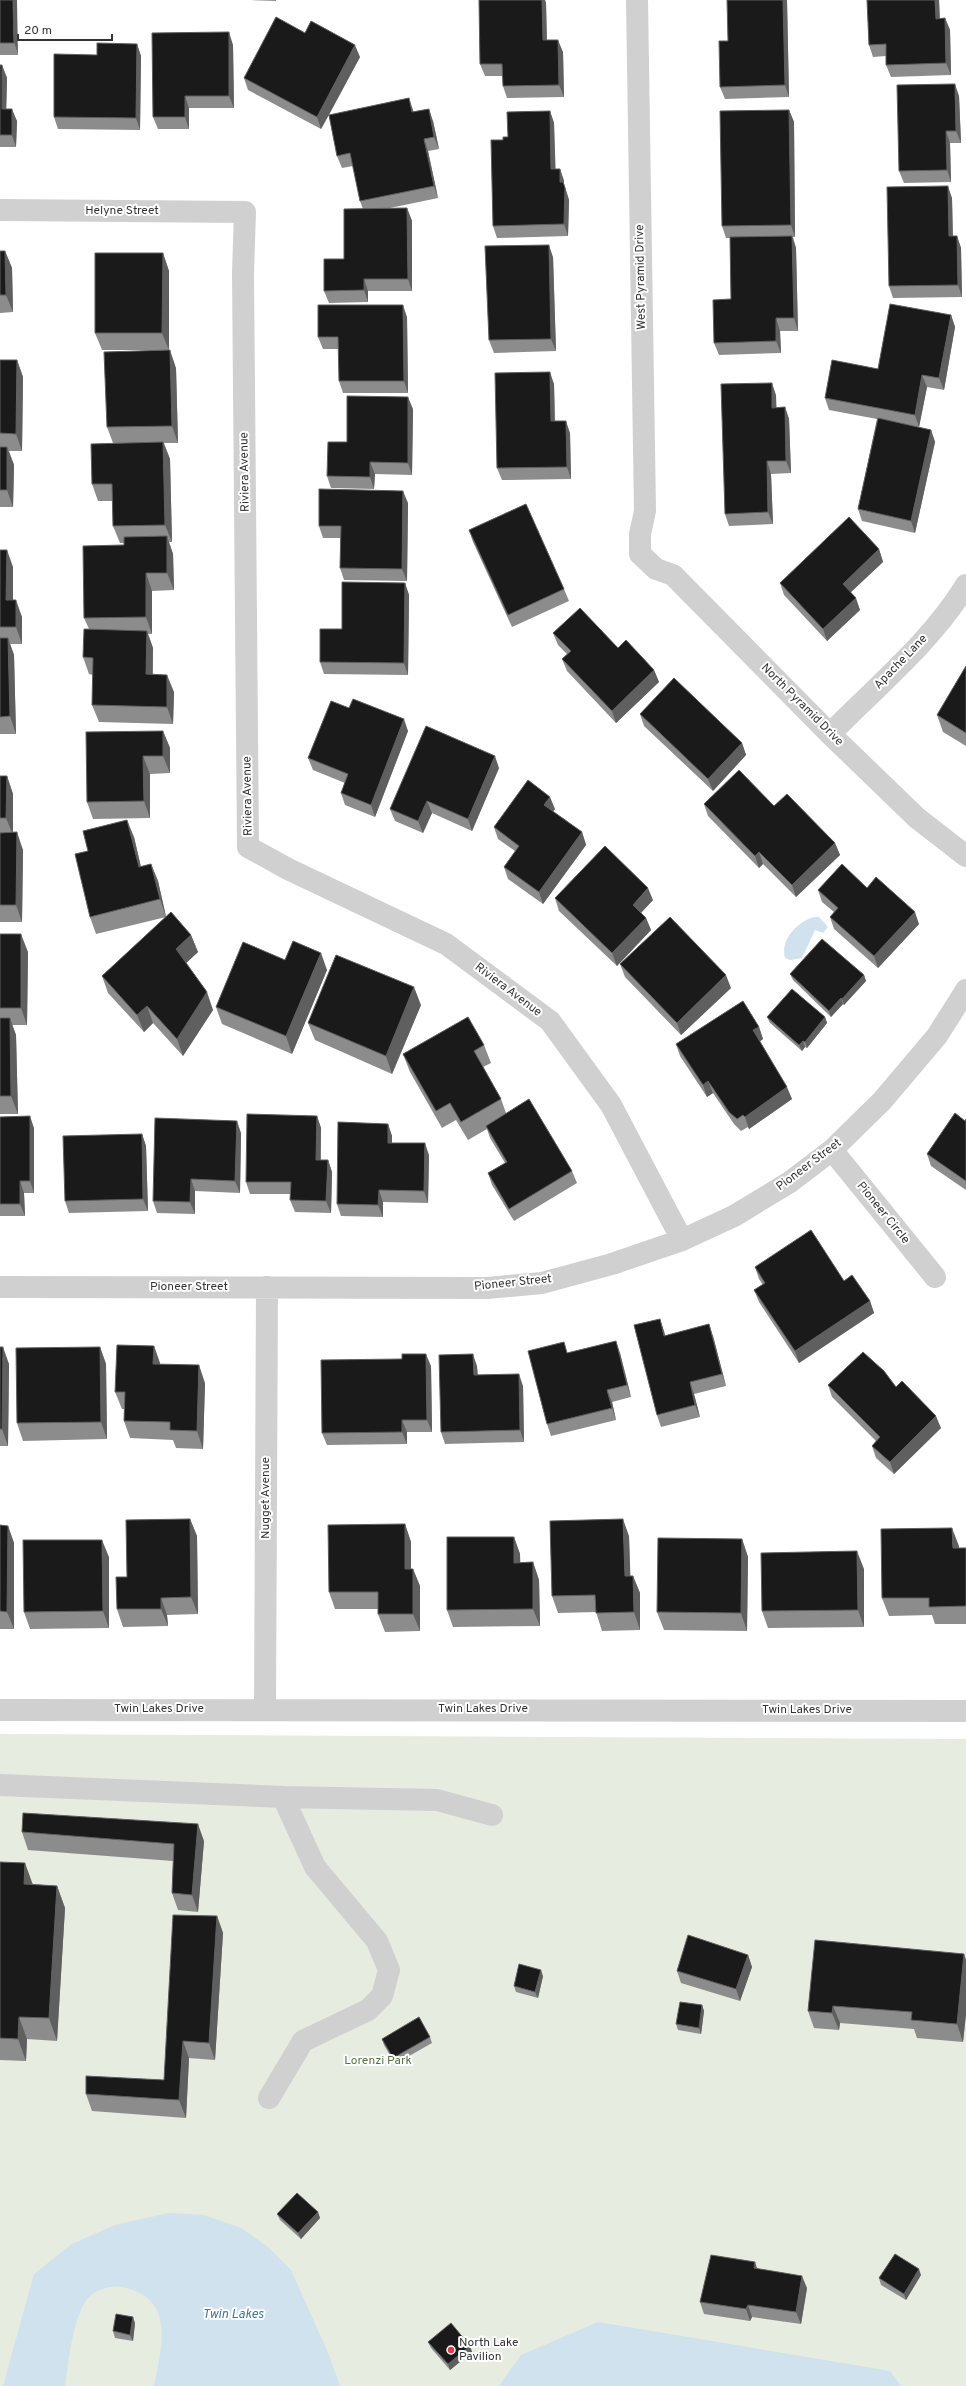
<svg xmlns="http://www.w3.org/2000/svg" width="966" height="2386" font-family="Overpass,sans-serif">
	<rect width="100%" height="100%" fill="#fff"/>
	<path fill="#e6ecdf" d="M0,1734l966,5v647h-966z"/>
	<path fill="#cfe2ee" d="M814,917h5l9,10 -5,6 -8,-3 -13,28 -12,2 -5,-2c-5,-18 12,-36 29,-41z
		M169,2213l35,2 37,13 27,19 23,23 38,85 11,31h-186c8,-40 22,-88 -32,-99 -11,-2 -27,3 -34,11 -16,21 -19,62 -23,88h-62l31,-112 38,-30 43,-19z
		M598,2322l292,49 11,15h-402l22,-31z"/>
	<g fill="none" stroke-linecap="round" stroke-linejoin="round">
		<path stroke="#d0d0d0" stroke-width="22" d="M637,0l8,511 -5,23v20l16,15 17,6 157,159 87,84 49,38
			M0,210l245,2 -2,61 5,574 40,22 158,75 104,77 61,84 71,135
			M830,734c45,-46 103,-94 136,-149
			M832,1150l103,127
			M0,1287l487,1 55,-5 70,-19 70,-24 52,-24 56,-34 42,-32 50,-49 55,-65 29,-46
			M265,1709l2,-422
			M0,1710l966,1
			M0,1785l283,12 154,3 55,15
			M269,2098l34,-57 65,-31 14,-14 7,-26 -12,-29 -62,-74 -32,-70"/>
	</g>
	<path fill="#8c8c8c" d="M0,0l18,55h-18z
		M250,0h26v1z
		M479,0h66l1,3 1,37 16,12 1,45 -57,1 -4,-12v-10h-18l-5,-12z
		M787,0l2,97 -64,2 -5,-12 8,-46z
		M867,0h72l1,18h5l5,12 1,45 -60,2 -5,-12v-9l-13,1 -4,-12z
		M305,33l55,24 -31,58 85,-3 19,9 6,28 -11,2 10,47 -53,11 22,-1 5,13v70h-44v11l-39,1 -5,-12 20,-32 19,-50 -3,-8 -7,-35 -11,2 -5,-12 -8,-41 -8,14 -73,-39 -4,-12z
		M137,44l4,12 -1,74 -82,-1 -4,-12 43,-62z
		M233,45l1,63h-45v21h-31l-5,-12z
		M0,65h2l5,13 -1,31 11,12 -1,26h-16z
		M959,96l2,47h-11l1,39 -47,1 -5,-12z
		M789,110l5,12 1,115h-2l3,11 2,83h-18l1,22 -62,2 -5,-12 17,-44 -1,-61h-4l-4,-12z
		M550,111l4,12 1,46h5l4,12v3l5,16 -1,36 -71,2 -4,-12 10,-86z
		M952,198l1,38h4l4,12 1,49 -69,1 -4,-12z
		M0,251h5l7,17 1,44 -13,1z
		M163,253l6,18v79h-67l-7,-17z
		M553,257l3,94 -62,2 -5,-13z
		M951,315l4,12 -11,63 -17,-3 -8,40 -17,-4 29,7 4,12 -20,91 -53,-12 -4,-12 19,-90 -48,-9 -4,-12 53,-29z
		M407,317l1,76h-65l-4,-12v-32h-16l-5,-12z
		M0,360h17l6,17 -1,74h-13l5,14 -1,42h-13z
		M176,368l2,75h-14l6,16 2,83h-3l4,12 1,36 -22,1v43h-4l5,14v27l21,17 -1,32 -74,-2 -7,-17 1,-30 -4,-1 -6,-17 6,-28 -5,-11 40,-73v-2h-4l-7,-17v-25h-15l-6,-17 21,-41 -6,-16z
		M554,384l1,37 15,12 1,46 -69,1 -5,-12z
		M776,395v13l9,-1 4,12 2,54 -20,1 2,50 -44,2 -4,-12z
		M413,409l-1,66 -37,-1 -1,15 -43,-1 -4,-12 20,-34z
		M408,503l-1,78 -63,-1 -4,-12v-30h-17l-4,-12z
		M469,530l95,59 5,12 -57,26 -39,-85z
		M879,549l4,13 -33,30 10,18 -33,31 -43,-46 -4,-12z
		M0,550l13,17v33l9,17v27h-12l4,11 2,79h-16z
		M405,583l4,12 -1,80 -84,-1 -4,-12 22,-33z
		M553,633l101,37 5,12 -43,41 -49,-52 -5,-12 5,-5 -9,-9z
		M966,666v80l-23,-14 -6,-17z
		M640,714l102,29 4,12 -33,36 -69,-65z
		M163,731l7,17v25l-20,1v44l-57,1 -6,-17z
		M408,731l-33,86 -30,-12 -4,-12 4,-10 -32,-13 -5,-12z
		M499,768l-27,63 -40,-18 -9,20 -28,-12 -5,-12z
		M0,776h7l6,18v38l10,18 -1,72h-22z
		M704,804l70,2 61,37 5,12 -44,42 -33,-33 -4,4 -51,-52z
		M555,809l-2,3 29,20 4,13 -43,59 -35,-25 -4,-12 11,-16 -17,-12 -4,-12z
		M134,837l7,30 10,-3 7,17 8,35 25,19 7,17 -12,11 27,47 -30,46 -30,-33 -9,9 -36,-39 -6,-17 64,-59 -70,17 -6,-17 -2,-66z
		M867,888l52,36 -41,44 -44,-39 -4,-12 4,-5 -12,-10 -4,-12z
		M555,898l98,2 -12,13 5,5 5,12 -34,36 -58,-55z
		M0,934l28,18 -1,73h-15l4,10 2,79h-18z
		M285,960l42,10 -35,84 -70,-30 -6,-17z
		M620,964l111,24 -50,47 -56,-58z
		M790,974l74,1 2,6 -22,24 -1,-1 -12,13 -38,-37z
		M421,1005l-29,69 -77,-34 -7,-17z
		M767,1017h58l2,6 -20,25 -2,-1 -3,4 -32,-28z
		M759,1027l4,12 -3,2 32,58 -43,30 -1,-2 -7,4 -7,-7 -21,-31 -6,4 -27,-41 -4,-12z
		M484,1045l7,18 -8,4 18,32 5,14 66,58 5,12 -63,38 -22,-36 -4,-12 17,-10 -15,-25 -3,-9 -19,11 -12,-20 -14,8 -32,-56 -7,-18z
		M317,1116l4,12v32h7l4,12 -1,41 -36,-1 -5,-12 1,-6h-41l-4,-12z
		M966,1119v71l-35,-24 -4,-12z
		M0,1122l34,6v65h-10l1,23h-25z
		M388,1124l4,12v7l37,12 -1,48 -45,-1v15l-42,-1 -4,-12z
		M241,1133l-1,60 -45,-2v23l-38,-1 -4,-12z
		M142,1134l4,12 2,65 -79,2 -4,-12z
		M755,1267l89,14 26,20 4,12 -75,50 -40,-61 -5,-12 9,-5 -4,-6z
		M660,1319l5,16 48,1 13,50 -32,8 6,23 -39,10 -4,-12z
		M154,1346l6,18 45,19 -2,66 -27,-1 -3,-8 -43,-2 -6,-17v-12h-2l-7,-17z
		M0,1347l9,17 -1,82h-8z
		M100,1347l6,17 1,75 -84,2 -6,-18z
		M568,1353h52l11,44 -19,5 4,18 -65,16 -4,-12z
		M431,1366l1,66h-25v12l-80,1 -5,-12z
		M477,1366l1,9 45,11 1,56 -79,2 -4,-12z
		M828,1385l68,2 45,41 -47,46 -18,-16 -4,-12 4,-5 -44,-44z
		M190,1519l7,17 1,78 -31,1 1,11 -45,1 -6,-18 10,-32z
		M405,1524l6,18v27h2l7,17v45l-35,1 -7,-18v-5h-43l-6,-17z
		M0,1525l8,1 6,17v86h-14z
		M629,1536l1,40h3l7,17v37l-38,1 -6,-19 -38,1 -6,-17z
		M514,1537l6,17v9l13,-1 6,18 1,46 -87,1 -6,-17z
		M742,1539l6,18 -1,74 -83,-1 -7,-18z
		M959,1546v2h7v76h-31l-3,-9 -43,1 -7,-18z
		M109,1557v71l-79,1 -6,-17z
		M864,1569v58l-96,1 -6,-17z
		M22,1832l182,9 -6,71 -20,-2 -6,-17 1,-32 -145,-11z
		M0,1862l33,22 24,2 8,22 -8,133 -30,-2 -1,22 -26,-1z
		M217,1916l6,17 -8,127 -26,-2 -3,60 -94,-7 -6,-17 78,-14z
		M964,1954l2,6v54l-3,28 -46,-4 -3,-9 -74,-6 -1,7 -25,-2 -6,-17z
		M748,1955l4,12 -12,34 -59,-18 -4,-12z
		M543,1976l-5,22 -22,-6 -2,-6z
		M702,2005l2,6 -3,23 -23,-4 -2,-6z
		M430,2037l2,6 -37,21 -11,-19 -2,-6z
		M318,2212l2,6 -19,21 -21,-19 -3,-6z
		M757,2268l50,20 -6,36 -49,-7 -2,4 -46,-7 -4,-12z
		M921,2275l-15,25 -25,-15 -2,-7z
		M135,2323l-2,18 -18,-3 -2,-7z
		M428,2342l42,4 2,6 -22,18 -19,-22z"/>
	<path fill="#5f5f5f" d="M13,0h4l1,55 -4,-12z
		M542,0h3l1,3 1,49 -4,-12z
		M783,0h4l2,97 -4,-12z
		M935,0h4l1,31 -4,-12z
		M945,18l5,12 1,45 -5,-12z
		M229,32l4,13 1,63 -5,-12z
		M558,40l5,12 1,45 -5,-12z
		M137,44l4,12 -1,74 -4,-12z
		M355,45l5,12 -39,72 -4,-12z
		M2,65l5,13 -1,43 -4,-12z
		M955,84l4,12 2,47 -5,-12z
		M185,96l4,12v21l-4,-12z
		M409,98l4,12 3,14 -4,-12z
		M12,109l5,12 -1,26 -4,-12z
		M429,109l4,12 6,28 -5,-12z
		M789,110l5,12 1,115 -4,-12z
		M550,111l4,12 2,58 -5,-12z
		M946,131l4,12 1,39 -4,-12z
		M424,139l4,12 10,47 -4,-12z
		M560,169l4,12v3l5,16 -1,36 -4,-12 -4,-42z
		M948,186l4,12 1,50 -4,-12z
		M407,208l5,13v70l-4,-12z
		M792,236l4,12 2,83 -4,-13z
		M957,236l4,12 1,49 -4,-12z
		M549,245l4,12 3,94 -5,-12z
		M5,251l7,17 1,44 -7,-17z
		M163,253l6,18v79l-7,-17z
		M364,279l4,12v11l-4,-12z
		M403,305l4,12 1,76 -4,-12z
		M951,315l4,12 -11,63 -5,-12z
		M776,318l4,13 1,22 -5,-12z
		M170,350l6,18 2,75 -6,-17z
		M17,360l6,17 -1,74 -6,-17z
		M550,372l4,12 1,49 -4,-12z
		M922,375l5,12 -8,40 -4,-12z
		M772,383l4,12 1,25 -5,-12z
		M408,397l5,12 -1,66 -4,-12z
		M785,407l4,12 2,54 -5,-12z
		M566,421l4,12 1,46 -4,-12z
		M931,430l4,12 -20,91 -4,-12z
		M163,442l7,17 2,83 -7,-17z
		M7,447l7,18 -1,42 -6,-17z
		M767,461l4,13 2,50 -5,-12z
		M370,462l5,12 -1,15 -4,-12z
		M403,491l5,12 -1,78 -5,-12z
		M167,536l6,18 1,36 -7,-17z
		M879,549l4,13 -36,34 -4,-12z
		M7,550l6,17v50l-7,-17z
		M146,573l6,18v43l-6,-17z
		M405,583l4,12 -1,80 -4,-12z
		M856,598l4,12 -33,31 -4,-12z
		M16,600l6,17v27l-6,-17z
		M147,631l6,17 -1,44 -6,-18z
		M8,638l6,17 2,79 -6,-18z
		M654,670l5,12 -43,41 -4,-12z
		M167,675l7,17 -1,32 -6,-17z
		M404,719l4,12 -33,86 -4,-12z
		M163,731l7,17v25l-7,-17z
		M742,743l4,12 -33,36 -5,-12z
		M143,756l7,18v44l-6,-17z
		M495,756l4,12 -27,63 -4,-12z
		M7,776l6,18v41l-7,-17z
		M550,797l5,12 -7,8 -4,-12z
		M427,801l5,12 -9,20 -5,-12z
		M127,820l7,17 11,48 -6,-18z
		M17,832l6,18 -1,72 -6,-17z
		M582,832l4,13 -43,59 -4,-12z
		M835,843l5,12 -44,42 -4,-12z
		M759,852l4,12 -4,4 -4,-12z
		M151,864l7,17 8,36 -6,-18z
		M648,888l5,12 -16,17 -4,-12z
		M915,912l4,12 -41,44 -4,-12z
		M646,918l5,12 -34,36 -5,-13z
		M21,934l7,18 -1,73 -6,-17z
		M191,935l7,17 -15,14 -7,-17z
		M321,953l6,17 -35,84 -6,-18z
		M726,975l5,13 -50,47 -4,-12z
		M864,975l2,6 -22,24 -2,-6z
		M414,987l7,18 -29,69 -6,-18z
		M207,992l6,18 -30,46 -6,-17z
		M841,998l2,6 -12,13 -2,-6z
		M147,1006l6,17 -9,9 -7,-17z
		M825,1017l2,6 -20,25 -2,-6z
		M10,1018l6,17 2,79 -7,-18z
		M759,1027l4,12 -5,4 -5,-13z
		M803,1041l2,6 -3,4 -3,-6z
		M708,1081l5,12 -6,4 -4,-12z
		M787,1087l5,12 -43,30 -4,-12z
		M30,1116l4,12v65l-4,-12z
		M317,1116l4,12 -1,44 -4,-12z
		M237,1121l4,12 -1,60 -5,-12z
		M388,1124l4,12v19l-4,-12z
		M142,1134l4,12 2,65 -5,-12z
		M425,1143l4,12 -1,48 -4,-12z
		M328,1160l4,12 -1,41 -5,-12z
		M191,1179l4,12v23l-5,-12z
		M20,1181l4,12 1,23 -5,-12z
		M379,1190l4,12v15l-5,-12z
		M870,1301l4,12 -75,50 -4,-12z
		M660,1319l4,12 4,17 -4,-12z
		M709,1324l4,12 13,50 -4,-12z
		M616,1341l4,12 11,44 -4,-12z
		M154,1346l6,17v18l-7,-17z
		M3,1347l6,17 -1,82 -6,-17z
		M100,1347l6,17 1,75 -6,-17z
		M426,1354l5,12 1,66 -5,-12z
		M473,1354l4,12 1,21 -4,-12z
		M199,1365l6,18 -2,66 -6,-18z
		M519,1374l4,12 1,56 -4,-12z
		M690,1382l4,12 6,23 -5,-12z
		M607,1390l5,12 4,18 -4,-12z
		M936,1416l5,12 -47,46 -4,-12z
		M402,1420l5,12v12l-5,-12z
		M190,1519l7,17 1,78 -7,-17z
		M623,1519l6,17 2,57 -6,-17z
		M405,1524l6,18v44l-6,-17z
		M8,1526l6,17v86l-7,-17z
		M952,1528l7,18v20l-6,-18z
		M514,1537l6,17 1,26 -7,-17z
		M742,1539l6,18 -1,74 -6,-18z
		M102,1540l7,17v71l-6,-17z
		M857,1551l7,18v58l-6,-17z
		M533,1562l6,18 1,46 -7,-17z
		M413,1569l7,17v45l-7,-17z
		M633,1576l7,17v37l-6,-18z
		M161,1598l6,17 1,11 -7,-17z
		M198,1824l6,17 -6,71 -6,-17z
		M25,1863l8,22 -9,-1z
		M57,1886l8,22 -8,133 -8,-23z
		M217,1916l6,17 -8,127 -6,-17z
		M964,1954l2,6v54l-3,28 -6,-18z
		M748,1955l4,12 -12,34 -4,-12z
		M541,1970l2,6 -5,22 -3,-6z
		M702,2005l2,6 -3,23 -2,-6z
		M833,2006l7,17 -1,7 -7,-17z
		M19,2017l8,22 -1,22 -8,-22z
		M183,2041l6,17 -3,60 -7,-18z
		M318,2212l2,6 -19,21 -3,-6z
		M755,2262l4,12 -5,-6z
		M919,2269l2,6 -15,25 -2,-6z
		M802,2276l5,12 -6,36 -5,-12z
		M748,2305l4,12 -2,4 -4,-12z
		M133,2317l2,6 -2,18 -3,-6z
		M470,2346l2,6 -22,18 -2,-6z"/>
	<path fill="#1a1a1a" stroke="#5f5f5f" d="M0,0h13l1,43h-14z
		M479,0h63l1,40h15l1,45 -56,1 -1,-22h-22z
		M727,0h56l2,85 -65,2 -1,-46h9z
		M867,0h68l1,19 9,-1 1,45 -60,2v-21l-17,1z
		M276,17l29,16 6,-12 44,24 -38,72 -73,-39z
		M229,32v64h-44v21h-32l-1,-84z
		M97,43l40,1 -1,74 -82,-1v-63l43,1z
		M0,65h2v44h10v26h-12z
		M955,84l1,47h-10l1,39 -48,1 -2,-86z
		M409,98l3,14 17,-3 5,28 -10,2 10,47 -74,15 -10,-48 -13,3 -8,-41z
		M789,110l2,115 -69,1 -2,-115z
		M550,111l1,58h9v13h3l2,6 -1,36 -71,2 -2,-86h12v-3h5l-1,-25z
		M948,186l1,50h8l1,49 -69,1 -2,-99z
		M407,208l1,71h-44v11l-40,1v-32h20v-50z
		M792,236l2,82h-18v23l-62,2 -1,-43 18,-1 -1,-62z
		M549,245l2,94 -62,1 -4,-94z
		M0,251h5l1,44h-6z
		M95,253h68l-1,80h-67z
		M890,304l61,11 -12,63 -17,-3 -7,40 -90,-17 7,-38 46,9z
		M318,305h85l1,76h-65l-1,-44h-20z
		M170,350l2,76 -65,1 -3,-75z
		M0,360h17l-1,74 -16,-1z
		M550,372l1,49h15l1,46 -70,1 -2,-95z
		M772,383v25l13,-1 1,54h-19l1,51 -43,2 -4,-130z
		M347,396l61,1v66l-38,-1v15l-43,-1 1,-34h19z
		M878,418l53,12 -20,91 -53,-12z
		M163,442l2,83 -52,1 -1,-42h-20l-1,-40z
		M0,447h7v43h-7z
		M319,489l84,2 -1,78 -62,-1 1,-42h-22z
		M526,504l38,85 -56,26 -39,-85z
		M849,517l30,32 -36,35 13,14 -33,31 -43,-46z
		M167,536v37h-21v44l-62,1 -1,-72 41,-1v-8z
		M0,550h7l-1,50h10v27h-16z
		M342,582l63,1 -1,80 -84,-1v-33h22z
		M580,608l38,40 8,-8 28,30 -42,41 -50,-52 9,-8 -18,-18z
		M84,629l63,2 -1,43 21,1v32l-75,-2 1,-47 -10,-1z
		M0,638h8l2,78 -10,1z
		M966,666v67l-29,-18z
		M674,678l68,65 -34,36 -68,-65z
		M353,699l51,20 -33,86 -30,-12 7,-19 -40,-16 23,-57 18,7z
		M426,726l69,30 -27,63 -41,-18 -9,20 -28,-12z
		M163,731v25h-20l1,45 -57,1 -1,-70z
		M739,770l35,36 13,-12 48,49 -43,42 -33,-33 -4,4 -51,-52z
		M0,776h7l-1,42h-6z
		M528,780l22,17 -6,8 38,27 -43,60 -35,-25 15,-21 -25,-19z
		M127,820l12,47 12,-3 9,35 -70,18 -15,-63 13,-3 -5,-20z
		M17,832l-1,73h-16v-72z
		M605,846l43,42 -15,17 13,13 -34,35 -57,-55z
		M842,864l25,24 9,-11 39,35 -41,44 -44,-39 8,-9 -20,-18z
		M171,912l20,23 -15,14 31,43 -30,47 -30,-33 -10,9 -35,-39z
		M670,917l56,58 -49,48 -57,-59z
		M0,934h21v74h-21z
		M822,939l42,36 -22,24 -1,-1 -12,13 -39,-37z
		M293,941l28,12 -35,83 -70,-29 27,-65 42,18z
		M336,955l78,32 -28,69 -78,-33z
		M792,989l33,28 -20,25 -2,-1 -4,4 -32,-28z
		M743,1001l16,26 -6,3 34,57 -42,30 -2,-2 -6,4 -8,-7 -21,-31 -5,4 -27,-41z
		M468,1017l16,28 -10,6 27,48 -40,23 -11,-19 -14,8 -33,-57z
		M0,1018h10l1,78h-11z
		M529,1099l43,72 -63,38 -21,-36 19,-11 -21,-36z
		M955,1113l10,8 1,-2v62l-39,-27z
		M247,1114l70,2 -1,44h12l-2,41 -36,-1 1,-18h-45z
		M30,1116v65h-10v23h-20v-87z
		M155,1118l82,3 -2,60 -44,-2 -1,23 -37,-1z
		M338,1122l50,2v19h37l-1,48 -45,-1 -1,15 -41,-1z
		M142,1134l1,65 -78,2 -2,-65z
		M811,1230l33,51 8,-6 18,26 -75,50 -41,-61 11,-7 -10,-16z
		M660,1319l4,17 45,-12 13,50 -32,8 5,23 -38,10 -23,-90z
		M616,1341l11,44 -20,5 5,18 -65,16 -19,-73 36,-9 3,11z
		M117,1345l37,1 -1,18 46,1 -2,66 -27,-1v-8l-46,-1 1,-29h-10z
		M0,1347h3l-1,82h-2z
		M100,1347l1,75 -84,1 -1,-75z
		M863,1352l21,19 12,16 6,-6 34,35 -46,46 -18,-16 8,-9 -52,-52z
		M402,1354h24l1,66h-25v12l-80,1 -1,-73 81,-1z
		M473,1354l1,21 45,-1 1,56 -79,2 -2,-77z
		M190,1519l1,78 -30,1v11h-44l-1,-32h11l-1,-57z
		M623,1519l2,57h8l1,36 -38,1 -1,-18 -43,1 -2,-75z
		M405,1524v45h8v45h-35v-22h-49l-1,-67z
		M0,1525l8,1 -1,86 -7,-1z
		M952,1528l1,20h13v58l-37,1v-9h-47l-1,-69z
		M447,1537h67v26l19,-1v47l-86,1z
		M658,1538l84,1 -1,74 -84,-1z
		M23,1540h79l1,71 -79,1z
		M857,1551l1,59 -96,1 -1,-58z
		M23,1813l175,11 -6,71 -20,-2 2,-49 -152,-12z
		M0,1862l25,1 -1,21 33,2 -8,132 -30,-1 -1,22 -18,-1z
		M173,1915l44,1 -8,127 -26,-2 -4,59 -93,-6v-18l78,4z
		M688,1935l60,20 -12,34 -59,-18z
		M815,1940l149,14 -7,70 -46,-4 1,-8 -79,-6 -1,7 -24,-2z
		M519,1964l22,6 -6,22 -21,-6z
		M680,2002l22,3 -3,23 -23,-4z
		M419,2017l11,20 -37,21 -11,-19z
		M297,2193l21,19 -20,21 -21,-19z
		M895,2254l24,15 -15,25 -25,-16z
		M711,2255l44,7 -1,6 48,8 -6,36 -48,-7 -2,4 -46,-7z
		M116,2314l17,3 -3,18 -17,-4z
		M451,2323l19,23 -22,18 -20,-22z"/>
	<circle fill="#e63946" stroke="#fff" stroke-width="1.5" cx="451" cy="2350" r="4"/>
	<g text-anchor="middle" dominant-baseline="central" stroke-width="4" stroke-linejoin="round" paint-order="stroke">
		<g font-size="12" fill="#333" stroke="#fff">
			<text x="122" y="211">Helyne Street</text>
			<text transform="translate(641 277) rotate(-91)">West Pyramid Drive</text>
			<text transform="translate(245 472) rotate(-91)">Riviera Avenue</text>
			<text transform="translate(901 662) rotate(-46)">Apache Lane</text>
			<text transform="translate(802 705) rotate(45)">North Pyramid Drive</text>
			<text transform="translate(248 796) rotate(-91)">Riviera Avenue</text>
			<text transform="translate(508 990) rotate(37)">Riviera Avenue</text>
			<text transform="translate(809 1165) rotate(-37)">Pioneer Street</text>
			<text transform="translate(883 1213) rotate(51)">Pioneer Circle</text>
			<text transform="translate(513 1283) rotate(-6)">Pioneer Street</text>
			<text x="189" y="1287">Pioneer Street</text>
			<text transform="translate(266 1498) rotate(-90)">Nugget Avenue</text>
			<text x="159" y="1709">Twin Lakes Drive</text>
			<text x="483" y="1709">Twin Lakes Drive</text>
			<text x="807" y="1710">Twin Lakes Drive</text>
		</g>
		<g font-size="12" fill="#56703f" stroke="#fff">
			<text x="378" y="2061">Lorenzi Park</text>
		</g>
		<g font-size="12" fill="#333" stroke="#fff" text-anchor="start">
			<text x="459" y="2343">North Lake<tspan x="459" dy="14">Pavilion</tspan></text>
		</g>
		<g font-size="13" font-style="italic" fill="#3f7597" stroke="#fff">
			<text x="233" y="2315">Twin Lakes</text>
		</g>
	</g>
	<path d="M18 34v6h94v-6" fill="none" stroke="#333333" stroke-width="2"/>
	<text x="24" y="34" font-size="12" fill="#333333" stroke="#ffffff" stroke-width="3" paint-order="stroke">20 m</text>
</svg>
